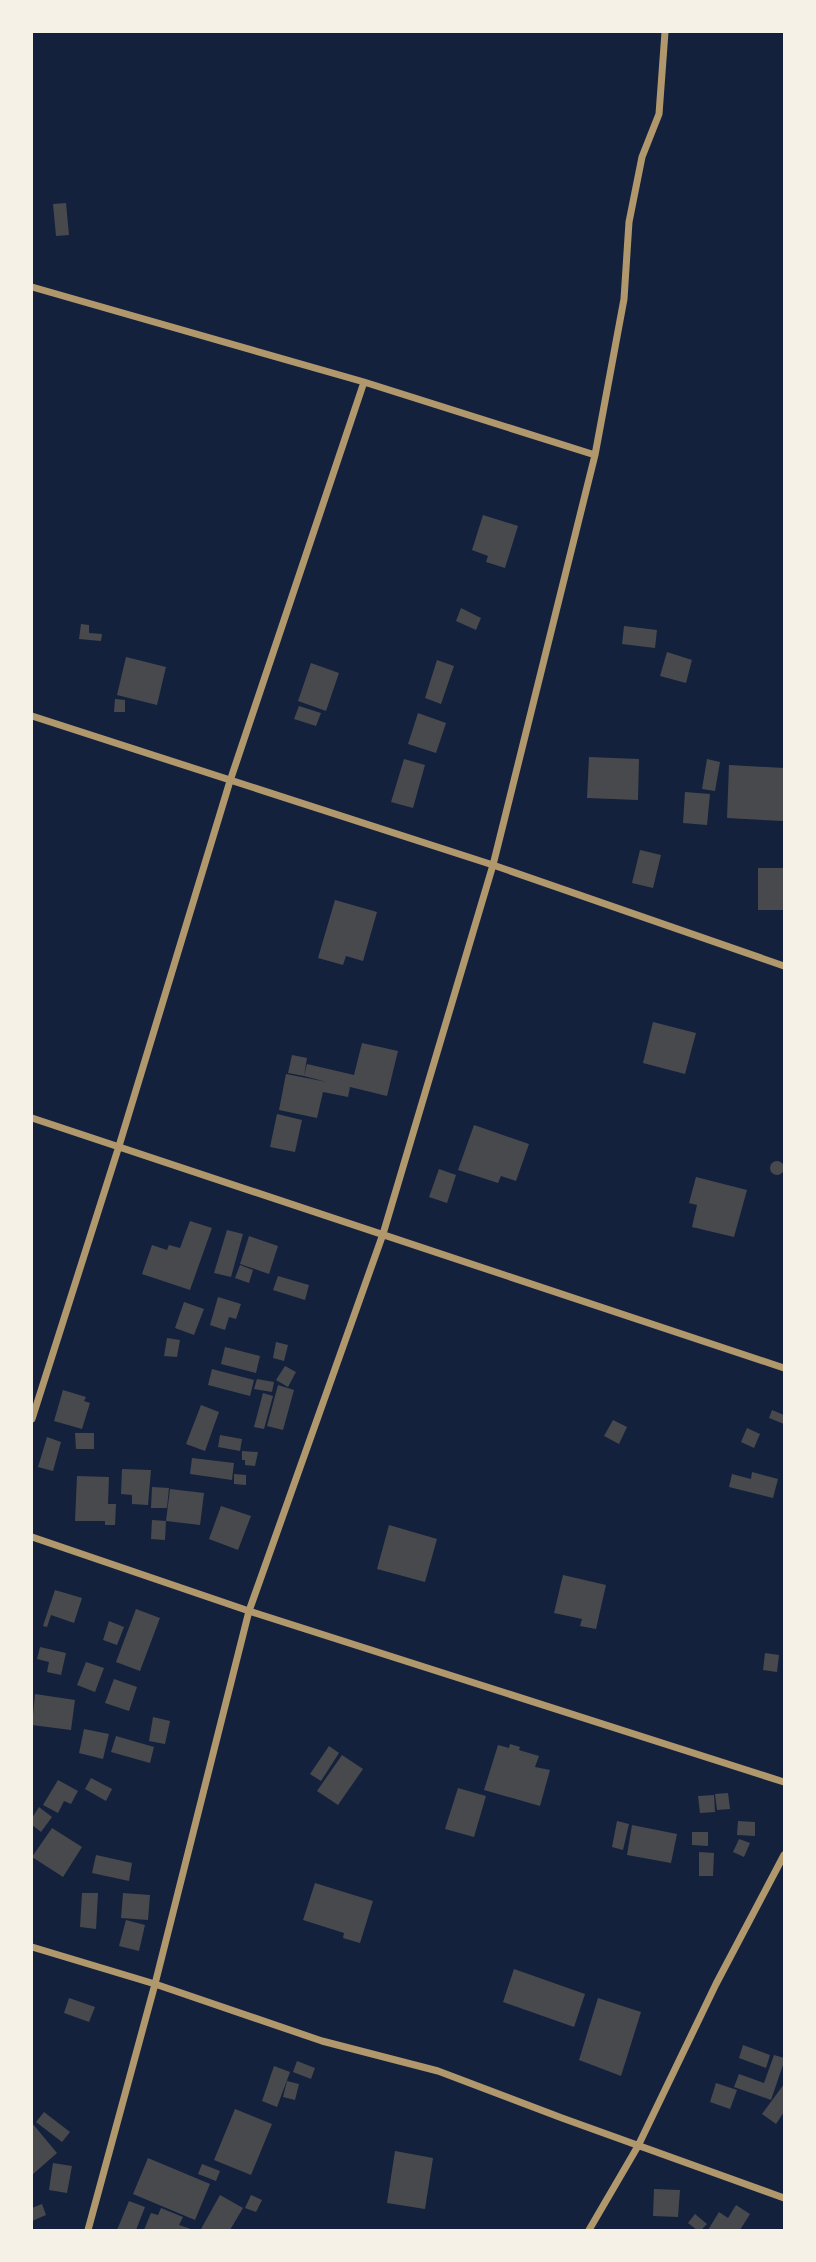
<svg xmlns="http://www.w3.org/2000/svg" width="816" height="2262" font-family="Quicksand,sans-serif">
	<rect width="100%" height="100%" fill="#14213d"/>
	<path fill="#48494c" d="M66,203l3,32 -13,1 -3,-32z
		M483,515l35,11 -13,42 -19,-6 2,-6 -16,-6z
		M461,608l20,10 -5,12 -20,-9z
		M81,624l8,1v8l13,1 -1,7 -22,-2z
		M624,626l33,4 -2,18 -33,-4z
		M667,652l25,8 -6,23 -26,-7z
		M126,657l40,10 -9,38 -40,-10z
		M437,660l17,6 -13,38 -16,-6z
		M311,663l28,10 -13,38 -28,-10z
		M115,699l10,1v12h-11z
		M299,706l22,7 -5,13 -22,-7z
		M418,713l28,10 -10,30 -28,-9z
		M589,757l50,2 -1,41 -51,-2z
		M404,759l21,6 -12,43 -22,-6z
		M707,759l13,3 -5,29 -13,-2z
		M729,765l55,3 -1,53 -56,-3z
		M685,792l25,2 -3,31 -24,-2z
		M640,850l21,5 -8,33 -21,-5z
		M758,868h26v42h-26z
		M335,900l42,12 -14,49 -17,-5 -3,9 -25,-7z
		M653,1022l43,11 -11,41 -42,-11z
		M362,1043l36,8 -11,45 -37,-9 -2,10 -25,-5 -6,26 -38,-8 7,-36 41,8 -23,-6 3,-12 47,11z
		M292,1055l15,3 -3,18 -16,-3z
		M277,1114l25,6 -7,32 -25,-5z
		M474,1125l55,19 -13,37 -15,-5 -3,7 -40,-13z
		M770 1168a7 7 0 1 1 14 0a7 7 0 1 1-14 0Z
		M439,1169l17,6 -9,28 -18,-6z
		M696,1177l51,13 -13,47 -42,-10 5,-22 -8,-2z
		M190,1221l22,7 -22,62 -48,-16 10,-29 15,5 2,-5 11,3z
		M227,1230l16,4 -12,43 -17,-4z
		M249,1236l29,10 -9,28 -29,-10z
		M240,1265l13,5 -4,13 -14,-5z
		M278,1276l31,9 -4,15 -32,-10z
		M218,1297l23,7 -5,15 -7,-2 -4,13 -15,-5z
		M184,1302l20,7 -10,26 -19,-7z
		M167,1338l13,2 -3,17 -13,-1z
		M276,1342l12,3 -4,16 -11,-3z
		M225,1347l35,9 -4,17 -35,-9z
		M285,1366l11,6 -8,15 -12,-7z
		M212,1369l42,11 -4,16 -42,-11z
		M257,1379l17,3 -2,10 -18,-3z
		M278,1385l16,5 -11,40 -16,-4z
		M63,1390l23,7 -2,4 6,2 -8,26 -28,-8z
		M263,1393l10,3 -9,33 -10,-2z
		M201,1405l18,7 -14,39 -19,-7z
		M772,1410l12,5v9l-15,-6z
		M613,1420l14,7 -8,17 -15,-8z
		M747,1428l13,6 -6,14 -13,-6z
		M75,1433h19v16h-18z
		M220,1435l22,4 -2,12 -22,-4z
		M47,1437l14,5 -8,29 -15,-4z
		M242,1451l16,1 -3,14 -10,-1v-5h-3z
		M192,1458l42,5 -2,17 -42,-6z
		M122,1469l29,1 -3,35 -16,-1v-9l-11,-1z
		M752,1472l26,7 -5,19 -44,-11 3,-13 19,5z
		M234,1474l12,1v10l-12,-1z
		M77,1476l32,1 -1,27h8l-1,21h-10v-4h-30z
		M152,1487l17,1 -2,20h-16z
		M170,1489l34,4 -4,32 -34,-4z
		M221,1506l30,10 -13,34 -29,-11z
		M152,1520l14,1 -1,19 -14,-1z
		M389,1525l48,14 -12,43 -48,-13z
		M563,1575l43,10 -10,44 -16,-3 2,-7 -28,-6z
		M55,1590l27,8 -8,25 -23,-8 -4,12 -4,-1z
		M136,1609l24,9 -20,53 -24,-9z
		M109,1621l15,6 -7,18 -14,-5z
		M40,1647l26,6 -5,22 -14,-3 2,-10 -12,-3z
		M765,1653l14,2 -2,17 -14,-2z
		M86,1662l18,6 -9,24 -18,-7z
		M114,1679l23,8 -8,24 -24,-8z
		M35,1694l40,6 -4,30 -39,-5z
		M153,1717l17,4 -5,23 -16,-3z
		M84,1729l25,5 -6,25 -24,-6z
		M116,1736l38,11 -4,16 -39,-11z
		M510,1744l10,3 -1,3 20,6 -4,11 15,3 -10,36 -56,-16 14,-45 11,3z
		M329,1746l10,7 -18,28 -11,-7z
		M342,1755l21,14 -25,36 -21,-14z
		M91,1778l21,11 -6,12 -21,-12z
		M58,1780l20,11 -7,13 -7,-3 -6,12 -15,-8z
		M458,1788l28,8 -12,41 -29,-8z
		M728,1793l2,16 -13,1 -2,-16z
		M714,1795l1,17 -15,1 -2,-17z
		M39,1807l13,10 -11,15 -9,-7v-7z
		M617,1821l12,3 -6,26 -11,-3z
		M738,1821l17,1v14l-18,-1z
		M632,1825l45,9 -6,29 -44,-8z
		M52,1828l30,19 -19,30 -31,-20z
		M692,1832h16v14l-16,-1z
		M739,1839l11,4 -6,14 -11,-5z
		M699,1852l15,1 -1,23h-14z
		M96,1855l36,8 -3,18 -37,-8z
		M315,1883l58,18 -13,42 -17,-5 1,-5 -41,-13z
		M82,1893h16l-2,36 -16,-2z
		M123,1893l27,2 -2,25 -27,-2z
		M126,1920l19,5 -6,26 -20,-5z
		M514,1969l71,25 -11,33 -71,-25z
		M69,1998l26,9 -6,15 -25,-9z
		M598,1998l43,14 -20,64 -42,-16z
		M743,2045l27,10 -4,13 -27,-10z
		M774,2055l10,3v4l-13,38 -37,-13 5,-13 25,9z
		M297,2061l18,7 -4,11 -18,-7z
		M274,2066l16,6 -13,35 -15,-6z
		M287,2081l12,3 -4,16 -12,-3z
		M716,2083l21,7 -7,19 -20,-7z
		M784,2084v28l-8,12 -14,-10z
		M235,2109l37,15 -21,51 -37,-15z
		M44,2112l26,20 -8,10 -26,-20z
		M32,2123l25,30 -25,22z
		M395,2151l38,7 -8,51 -38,-6z
		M148,2158l62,26 -15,36 -62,-26z
		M53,2163l19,3 -5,27 -18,-3z
		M202,2164l18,7 -4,10 -18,-7z
		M654,2189l26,1 -2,27 -25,-1z
		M220,2195l23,13 -13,22h-26l-3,-1z
		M251,2195l11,5 -6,12 -11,-4z
		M129,2201l16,6 -9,23h-19z
		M42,2204l4,11 -14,6v-13z
		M736,2205l14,9 -10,16h-32l11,-18 9,6z
		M161,2208l22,9 -4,8 15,5h-50l7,-17 7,2z
		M695,2214l12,10 -6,6h-4l-9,-7z"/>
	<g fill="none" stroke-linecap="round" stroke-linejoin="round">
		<path stroke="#b1986c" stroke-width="7" d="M32,287l332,95 231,73 -102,410 -110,369 -134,377 -94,373 -123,-37
			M595,455l29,-156 5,-77 13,-65 17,-43 6,-82
			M32,716l461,149 291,101
			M32,1118l752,250
			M32,1419l87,-273 111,-365 134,-399
			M32,1537l217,74 535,171
			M88,2230l67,-246 167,57 116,30 124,47 222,80
			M589,2230l49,-84 78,-162 68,-129"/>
	</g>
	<rect width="816" height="2262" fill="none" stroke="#f6f1e7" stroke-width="66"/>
</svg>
